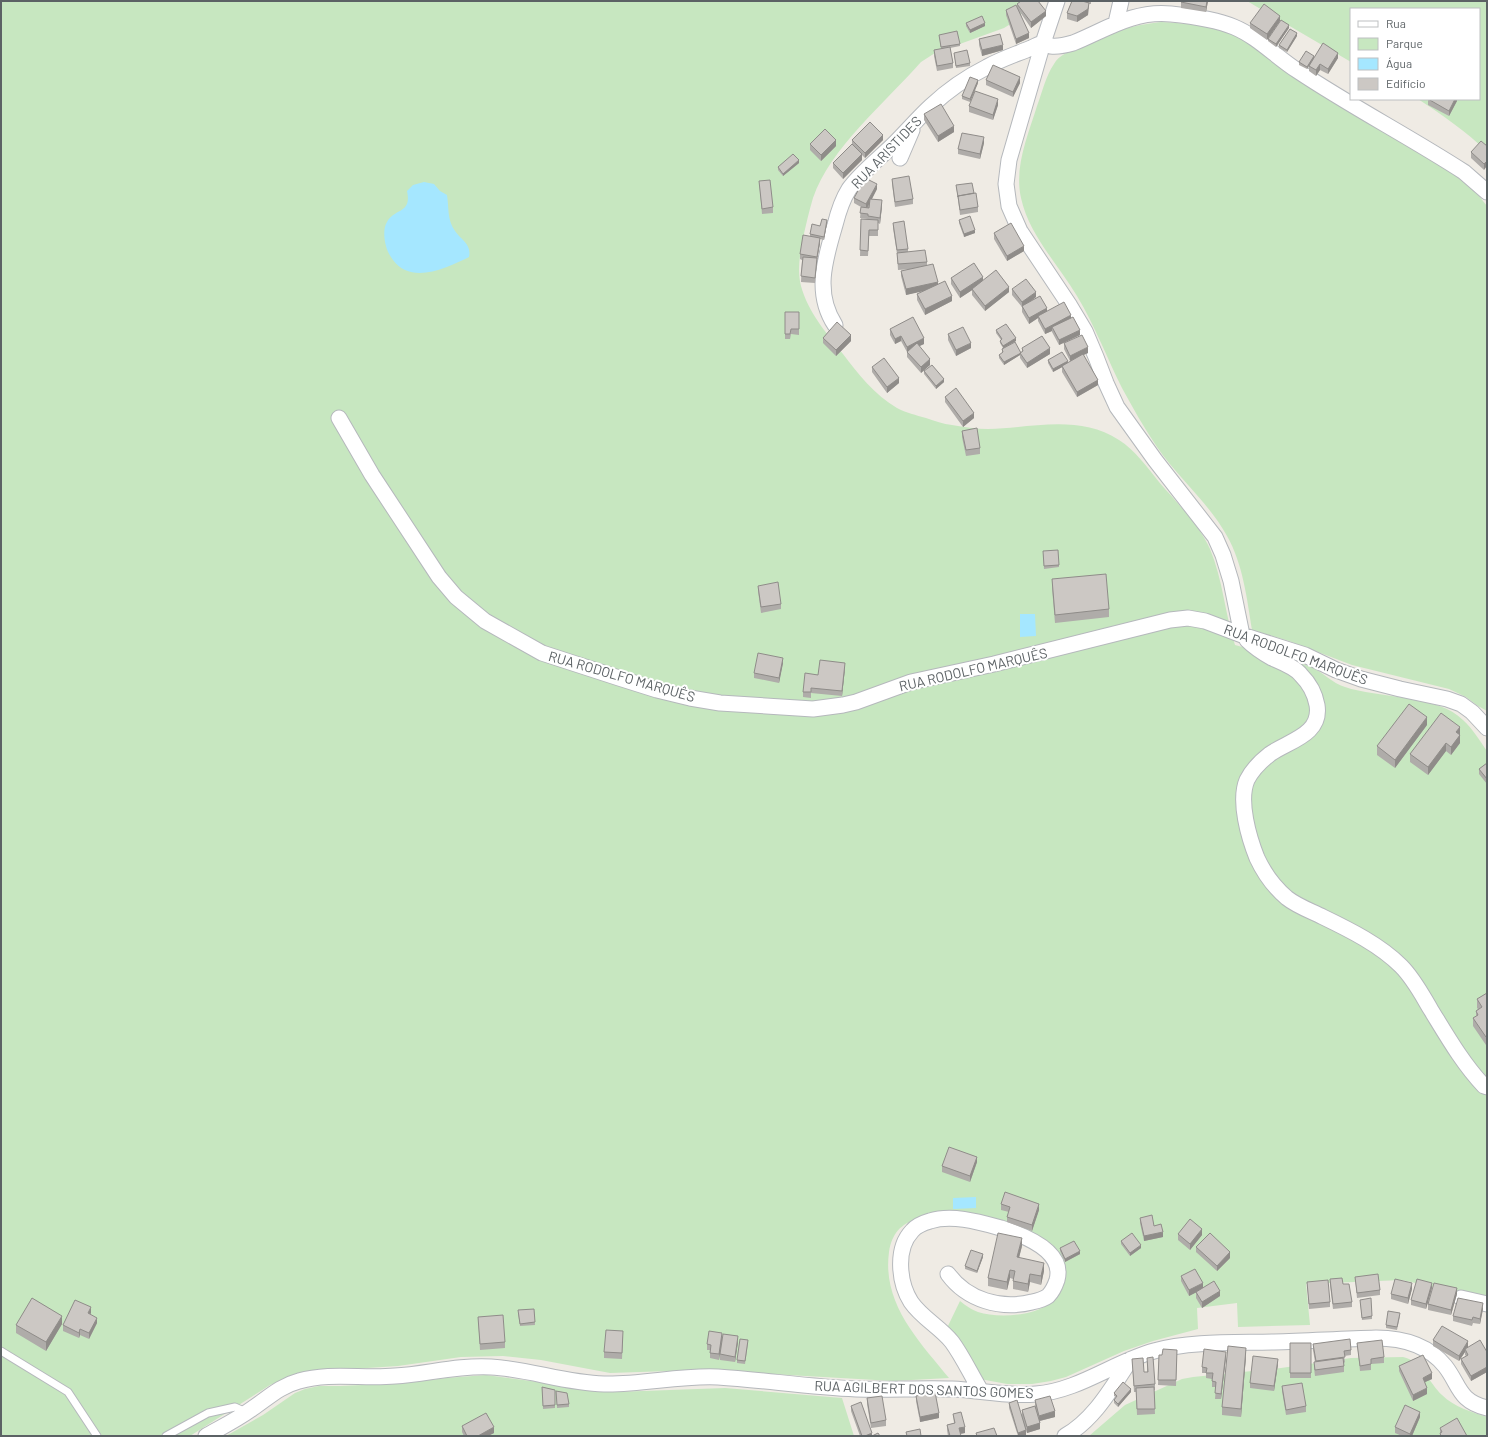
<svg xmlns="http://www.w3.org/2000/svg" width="1488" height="1437" font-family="Barlow,sans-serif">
	<rect width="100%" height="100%" fill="#efebe4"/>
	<path fill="#c7e7c0" d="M1,1h1030l-14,19 -13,8 -69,25 -14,9c-35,40 -91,86 -108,136 -4,13 -7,27 -10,40 -3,16 -6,32 -2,48 7,26 26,48 42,68 15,20 32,41 54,54 9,5 19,7 29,10 9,3 17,6 26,7 12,2 24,4 36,4 44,-1 91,-15 131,11 16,10 28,27 40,42 18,21 40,42 51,67 13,31 15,65 25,96 25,7 52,12 76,22 12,5 21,16 34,20 32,11 94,8 118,33 10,9 17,21 24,31v548l-85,-19 -96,4 4,41 -72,2 -1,-24 -40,5 1,21 -45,12 -29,10 -58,26 -15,4 -19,3h-25l-27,-5 -33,-51 13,-27c5,4 12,9 18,11 27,9 90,2 86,-37 0,-6 -18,-29 -23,-36l-124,-20c-16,5 -25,14 -28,33 -7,52 30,89 60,126l-56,3 -193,-11 -90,3 -69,-13 -38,-4 -42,1 -63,9 -46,3 -63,8 -19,8 -80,51h-189z
		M1247,1h240v151c-21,-21 -45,-37 -69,-53h61v-90h-128v53z
		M1161,22c25,1 48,4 71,11l225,142 18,16 12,15v505l-9,-5 -12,-9 -17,-8 -97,-24 -63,-24 -37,-11c-5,-31 -9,-66 -25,-94 -18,-33 -49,-58 -70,-89 -13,-19 -24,-39 -35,-59 -15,-30 -27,-62 -45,-92 -19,-32 -48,-61 -56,-98 -7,-31 7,-63 16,-92 5,-13 9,-31 17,-42 5,-9 16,-13 24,-17 27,-13 53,-22 83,-25z
		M1403,1357c19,4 26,26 39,38 12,12 30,17 45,22v19h-398l36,-31 57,-26 11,-2 88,-9 70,-10z
		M486,1375l129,17 110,-4 117,10 12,38h-628l37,-21 32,-22 10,-4 14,-3h21l65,-3 41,-5z"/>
	<path fill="#a5e7ff" d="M424,182l10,2 6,7 7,4c2,12 0,25 8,36 6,9 17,13 14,26 -22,11 -58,28 -76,3 -3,-4 -6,-9 -7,-14 -2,-7 -3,-18 1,-24 8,-14 25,-8 20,-31l6,-6z
		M1020,614h15l1,22 -16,1z
		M976,1197v11l-23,1v-11z"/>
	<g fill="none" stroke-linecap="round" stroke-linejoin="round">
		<defs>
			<path id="service" d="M1,1351l67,41 29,44
				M166,1436l42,-23 27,-6 11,5"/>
			<path id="minor" d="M1057,1l-14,42 -34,117 -3,24 3,22 11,25 50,75 15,25 11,26 10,26 11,24 38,53 60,77 8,18 8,26 11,54
				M1116,23l5,-22
				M900,158l12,-28
				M835,325c-21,-32 -10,-66 0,-100 3,-12 7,-25 14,-36 12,-17 31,-31 46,-46 12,-12 23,-25 36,-37 17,-16 36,-29 56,-39 14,-8 30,-13 44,-19 3,-1 9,-5 12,-5 3,0 6,2 8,3 8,1 15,-1 22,-3 32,-13 61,-33 98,-29 20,2 44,5 63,13 24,10 42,30 64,44 54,36 112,66 166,101l23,20
				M339,418l33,57 67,102 17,20 29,24 57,32 77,25 38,12 33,8 30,5 93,6 30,-4 13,-3 55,-20 83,-18 176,-44 18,-2 17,3 37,14 63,20 31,15 25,9 39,10 47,10 14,5 11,8 15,16
				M1247,640c7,7 16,13 25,18 9,4 23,9 29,17 8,8 14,19 16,30 5,30 -29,36 -47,49 -9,7 -18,16 -23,26 -9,21 2,58 10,78 7,15 17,29 30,40 10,8 24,13 36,19 27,13 57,28 78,49 13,13 21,29 30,44 16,26 32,54 53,76l3,1
				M948,1274c19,26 53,36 84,28 5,-1 12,-3 16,-6 5,-5 7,-10 9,-16 8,-29 -34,-45 -56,-52 -22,-6 -49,-14 -71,-7 -7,2 -14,5 -18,10 -17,18 -13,52 -1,71 11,16 29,25 41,40 11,15 19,33 29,49
				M1461,1298l26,6
				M206,1436c16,-9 32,-17 47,-28 15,-10 27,-22 46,-27 31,-9 64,-2 96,-5 32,-2 63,-11 96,-9 38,2 74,16 113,17 38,1 76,-9 114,-7 46,3 92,10 138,12 32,1 64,-1 96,0 28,1 56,8 84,5 42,-3 78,-32 118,-43 36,-10 82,-8 120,-9 34,-1 68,-3 102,-4 26,0 52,7 69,28 15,19 13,35 42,42
				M1065,1436c30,-17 47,-49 66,-77"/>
		</defs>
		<use href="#service" stroke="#b5b8bc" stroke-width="9"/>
		<use href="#minor" stroke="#b5b8bc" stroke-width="17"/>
		<use href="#service" stroke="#fff" stroke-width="7"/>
		<use href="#minor" stroke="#fff" stroke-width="15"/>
	</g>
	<path fill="#afaca9" d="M1072,1h19v3h-2l-1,11 -11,7 -10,-3v-6z
		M1181,1h27l-2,11 -25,-4z
		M1017,4l29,12 -15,12 -11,-16 9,26 -13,6 -10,-29v-5l11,-3z
		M1280,21l-13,19 -17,-12v-5z
		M966,23l19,3 -15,7 -4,-7z
		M1289,28l-13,19 -8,-6v-2z
		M939,35l21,9v2l-10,2 3,15v5l-16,3 -3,-15v-6l7,-1z
		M1297,36l-10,16 -8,-4v-3z
		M979,39l24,11 -21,6 -3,-11z
		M954,53l16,10v3l-14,2z
		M1314,58h24l-10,16 -8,-4 -4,6 -7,-5v-5l-2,3 -8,-4v-3z
		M986,80l34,3 -7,14 -27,-12z
		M978,83l-8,19 -8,-3v-3z
		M1428,99h29v2l-8,15 -21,-11z
		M998,105l-5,15 -24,-8v-6z
		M924,114l30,18 -16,10 -14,-22z
		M852,140h31l-18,18 -3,-3v5l-19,19 -10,-11v-5l19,-19z
		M984,143l-4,16 -22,-5v-5z
		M810,144l26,2 -15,15 -11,-11z
		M1487,146l-3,24 -13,-12v-6z
		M799,163l-16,13 -5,-6v-3z
		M892,179l21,20v5l-18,3 -3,-23z
		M759,181l14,26v6l-11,1z
		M956,185l18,8 4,14v5l-18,3z
		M877,189l-5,10 10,7 -2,18 -2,-1v13h-9l-1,20h-8l1,-37h7l-8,-1 1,-11 -7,-4v-5z
		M959,220l16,13 -11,4 -5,-14z
		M827,223l-3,17 -4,-1v4l-3,17 -2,23 -14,-1 1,-22 -2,-1v-5l10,-18v-2l10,-8z
		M893,223l15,26v3l19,10v3l11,19 14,17 -27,14 -8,-15v-6l8,-4 -19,5 -5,-19v-5l11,-2 -14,1 -1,-16 -4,-26z
		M994,233l30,18 -17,10 -13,-22z
		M951,278l32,3 26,11 -24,19 -13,-16v-5l-12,8 -9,-14z
		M1012,289l24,8 -6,5 17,9 24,7 9,17 -21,10 -7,-13v-1l-7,3 -7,-13v-3l-9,6 -7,-12v-5l-10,-12z
		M785,312h14v23l-8,-1 -1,5h-5z
		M890,329l34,15 -5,2 11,19 -9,8 -14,-16v-5l-6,-11 -6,3 -5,-9z
		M996,330l20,11 -10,6 15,5h1v-4l28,6 -23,14 -7,-10v-3l-16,10 -5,-7v-3l3,-2v-4l1,-1 -3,-5v-2l1,-1 -5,-7z
		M948,334l23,14 -15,8 -8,-16z
		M823,338l28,3 -15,15 -13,-13z
		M1064,343l24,10 -5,2 15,30 -21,12 -15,-25v-5l-9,5 -5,-9v-3l20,3 6,-4 -4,2 -6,-12z
		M872,367l27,16 -12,10 -15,-21z
		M924,371l20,11 -8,7 -12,-15z
		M945,397l29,21 -11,9 -18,-25z
		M962,431l18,17v6l-14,2 -4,-19z
		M1043,554l16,11v2l-15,2z
		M1052,579l57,30v8l-54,6 -3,-35z
		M758,586l23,18v5l-20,4 -3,-22z
		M783,663l-4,20 -25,-5v-5z
		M845,668l-3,28 -31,-3v5l-8,-1v-5l15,-17z
		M1427,725l-32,43 -18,-13v-9z
		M1460,727v16l-9,12 -5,-4 -18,24 -18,-13v-8z
		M1487,763v21l-8,-10v-5z
		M1487,993l-1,52 -13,-19v-8l3,-2v-5l2,-2 -1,-1v-9z
		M977,1162l-7,20 -28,-10v-6z
		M1001,1204l38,6 -7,21 -25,-9v-5l2,-5 -8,-2z
		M1140,1218l14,8 9,11 -19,4 -4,-18z
		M1178,1234l24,1 -12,15 -12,-10z
		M1121,1241l20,7 -11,8 -9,-12z
		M1022,1246l-3,12 25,13 -3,14 -11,-3 -2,10 -15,-3v-10l-3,-1 -3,12 -19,-4v-8z
		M1196,1247l34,11 -13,13 -21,-19z
		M1060,1248l20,6 -15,8 -5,-11z
		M983,1257l-6,16 -12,-4v-3z
		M1181,1276l22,12 17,8 -18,12 -6,-10v-6l2,-1 -9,5 -8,-15z
		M1355,1277l25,13v5l-23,3z
		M1330,1279l13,5 9,18v5l-19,2 -3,-24z
		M1307,1282l23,20v5l-21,2z
		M1432,1288l-6,21 -15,-4v-5z
		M1412,1289l-4,15 -17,-5v-5z
		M1457,1294l-6,21 -23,-5v-6z
		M1360,1300l12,16v3l-10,1z
		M534,1309l1,16 -15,1 -2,-13z
		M1483,1309l-3,15 -7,-1 -1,3 -19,-5v-5z
		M91,1313l-1,1 7,9 -8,16 -9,-4 -1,3 -16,-7v-6z
		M1400,1316l-3,14 -11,-2v-3z
		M478,1317l27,25v6l-25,2z
		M62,1324l-16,27 -30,-18v-8z
		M623,1336l-1,23 -18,-1v-6z
		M722,1339l-3,21 -9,-2v-8h-3v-6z
		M1433,1340l35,7 19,5v20l-16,9 -10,-17v-5l5,-3 -1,-1v-3l-6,9 -26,-15z
		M738,1342l-3,20 -15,-2v-6z
		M748,1343l-3,21 -8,-1v-3z
		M1290,1343h21v35h-21z
		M1357,1343l27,14v6l-13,1v6l-11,1z
		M1313,1344l38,6v5l-7,1 1,6 -1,1v9l-29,4 -1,-8v-6h1l-2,-12z
		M1177,1350l-1,36 -18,-1 1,-30h3z
		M1246,1356l-5,61 -19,-2v-8z
		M1226,1357l-5,42h-6l1,-12h-4v-8l-6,-1v-5h-4v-6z
		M1147,1358l8,26v6h-1l1,24 -18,1 -1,-23h-2l-2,-33 12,13h3z
		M1278,1364l-4,27 -24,-3v-5z
		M1399,1366l33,13 -7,3 2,12 -14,7 -14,-30z
		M1282,1386l24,20v6l-20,3 -4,-24z
		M542,1387l13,3v18l-12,1z
		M556,1391l13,13v3l-12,1z
		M1131,1392l-13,15 -4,-4v-3l2,-3 -2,-1v-3z
		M916,1396l23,22 -19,4 -4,-21z
		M867,1398l19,22v6l-15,2 -4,-24z
		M1035,1400l20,17 -15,4v8l-13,4 -1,-2v5h-8l-9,-28v-5l13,12v-5l13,-4z
		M851,1406l21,30h8h-20l-9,-25z
		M953,1414l12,19 -5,1 1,2h-13l-1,-6v-5l7,-2z
		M1420,1417l-8,19h-10l-7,-3v-6z
		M462,1426l32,7 -6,3h-24l-2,-4z
		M1440,1428l27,8h-27z"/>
	<path fill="#8f8c89" d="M1207,1h1l-2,11v-5z
		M1089,3l-1,12 -11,7v-6z
		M1046,11v5l-15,12v-6z
		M1280,16v5l-13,19v-6z
		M985,23v3l-15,7v-3z
		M1289,25v3l-13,19v-3z
		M1029,33v5l-13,6v-5z
		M1297,33v3l-10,16v-2z
		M1003,45v5l-21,6v-6z
		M1338,53v5l-10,16v-5z
		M1314,56v2l-7,11v-2z
		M1320,64v6l-4,6v-6z
		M1020,77v6l-7,14v-5z
		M978,80v3l-8,19v-3z
		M998,99v6l-5,15v-5z
		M1455,99h2v2l-8,15v-5z
		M954,126v6l-16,10v-6z
		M883,135v5l-18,18v-5z
		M984,137v6l-4,16v-5z
		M836,140v6l-15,15v-6z
		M862,154v6l-19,19v-6z
		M799,160v3l-16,13v-2z
		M1487,161v5l-3,4v-6z
		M877,184v5l-11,21v-6z
		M882,200v6l-2,18v-6z
		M827,220v3l-3,17v-3z
		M975,230v3l-11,4v-3z
		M820,238v5l-3,17 -2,23 2,-26z
		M1024,246v5l-17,10v-5z
		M983,277v6l-23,15v-6z
		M938,282v6l-32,7v-6z
		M1009,287v5l-24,19v-5z
		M1036,292v5l-14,11v-6z
		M952,296v5l-27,14v-6z
		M1047,308v5l-9,3v2l-9,6v-6z
		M1071,315v5l-19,7v4l-7,3v-5z
		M1080,330v5l-21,10v-5z
		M851,335v6l-15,15v-6z
		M901,336v5l-6,3v-5z
		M924,338v6l-17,8v-5z
		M1016,338v3l-13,7v-2z
		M971,343v5l-15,8v-6z
		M1088,347v6l-18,8v-5z
		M1050,348v6l-23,14v-5z
		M1020,353v2l-16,10v-3z
		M930,359v6l-9,8v-6z
		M1068,361v3l-15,8v-3z
		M899,378v5l-12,10v-6z
		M944,379v3l-8,7v-3z
		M1098,380v5l-21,12v-5z
		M974,413v5l-11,9v-6z
		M783,658v5l-4,20v-5z
		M845,663v5l-3,28v-5z
		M1427,717v8l-32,43v-8z
		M1460,727v16l-9,12v-8l5,-15z
		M1446,743v8l-18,24v-8z
		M977,1157v5l-7,20v-6z
		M1039,1204v6l-7,21v-6z
		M1202,1229v6l-12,15v-6z
		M1163,1232v5l-19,4v-5z
		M1022,1238v8l-5,19v-8z
		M1141,1245v3l-11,8v-3z
		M1080,1251v3l-15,8v-3z
		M1230,1252v6l-13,13v-5z
		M983,1254v3l-6,16v-2z
		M1044,1263v8l-3,14v-9z
		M1010,1270v8l-3,12v-8z
		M1030,1274v8l-2,10v-8z
		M1203,1283v6l-14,7v-6z
		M1412,1283v6l-4,15v-6z
		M1432,1283v5l-6,21v-5z
		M1457,1288v6l-6,21v-5z
		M1220,1291v5l-18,12v-6z
		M1483,1303v6l-3,15v-5z
		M91,1307v6l-3,6v-6z
		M62,1316v8l-16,27v-9z
		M97,1318v5l-8,16v-6z
		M80,1329v6l-1,3v-5z
		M722,1333v6l-3,21v-6z
		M738,1336v6l-3,20v-5z
		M1468,1341v6l-3,2v3l-6,9v-5z
		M1246,1348v8l-5,61v-8z
		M1226,1352v5l-5,42v-5z
		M1278,1359v5l-4,27v-5z
		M1487,1367v5l-16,9v-5z
		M1432,1373v6l-9,4v-5z
		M1427,1388v6l-14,7v-6z
		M1131,1389v3l-13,15v-3z
		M1055,1411v6l-16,4v-5z
		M1420,1412v5l-8,19h-2v-2z
		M939,1413v5l-19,4v-5z
		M1040,1423v6l-13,4v-6z
		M494,1427v6l-6,3h-10z
		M965,1427v6l-6,1v-6z
		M1026,1430v6h-8v-3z
		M872,1433v3h-7z"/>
	<path fill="#ccc8c4" stroke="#8f8c89" d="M1021,1h17l8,10 -15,11 -14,-18z
		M1072,1h10l7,2 -1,6 -11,7 -10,-3z
		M1181,1h26l-1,6 -25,-5z
		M1264,4l16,12 -13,18 -17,-11z
		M1016,5l13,28 -13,6 -10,-29z
		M982,16l3,7 -15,7 -4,-7z
		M1281,20l8,5 -13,19 -8,-5z
		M1290,29l7,4 -10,17 -8,-5z
		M957,31l3,13 -19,3 -2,-12z
		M1000,34l3,11 -21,5 -3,-11z
		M1323,43l15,10 -10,16 -8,-5 -4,6 -7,-4z
		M950,47l3,16 -16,3 -3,-16z
		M967,50l3,13 -14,3 -2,-13z
		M1306,51l8,5 -7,11 -8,-5z
		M993,65l27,12 -7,15 -27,-12z
		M970,77l8,3 -8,19 -8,-3z
		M975,91l23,8 -5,16 -24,-9z
		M1428,99h27l-6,12z
		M941,104l13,22 -16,10 -14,-22z
		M870,122l13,13 -18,18 -13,-13z
		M825,129l11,11 -15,15 -11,-11z
		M962,133l22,4 -4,17 -22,-5z
		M1481,141l6,5v15l-3,3 -13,-12z
		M852,144l10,10 -19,19 -10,-10z
		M793,154l6,6 -16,14 -5,-7z
		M909,176l4,23 -18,3 -3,-23z
		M865,178l12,6 -11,20 -12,-6z
		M770,180l3,27 -11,2 -3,-28z
		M972,183l2,10 -16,3v1l-2,-12z
		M976,193l2,14 -18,3 -2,-14z
		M870,199l12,1 -2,18 -12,-2v-2l-8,-1 1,-6 8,1z
		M970,216l5,14 -11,4 -5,-14z
		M822,219l5,1 -3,17 -14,-3 2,-10 8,2z
		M861,219l17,1v10h-9l-1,21 -8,-1z
		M904,221l4,28 -11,1 -4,-27z
		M1011,223l13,23 -17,10 -13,-23z
		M803,235l17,3 -3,19 -17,-3z
		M925,250l2,12 -29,2 -1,-11z
		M803,257l14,1 -2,20 -14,-2z
		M974,263l9,14 -23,15 -9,-14z
		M933,264l5,18 -32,7 -5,-18z
		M996,270l13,17 -24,19 -13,-17z
		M1026,279l10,13 -14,10 -10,-13z
		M945,281l7,15 -27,13 -8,-15z
		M1040,296l7,12 -18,10 -7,-12z
		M1064,302l7,13 -26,14 -7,-13z
		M785,312h14v17h-8l-1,5h-5z
		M913,317l11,21 -17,9 -6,-11 -6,3 -5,-10z
		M1073,317l7,13 -21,10 -7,-13z
		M837,322l14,13 -15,15 -13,-12z
		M1006,324l10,14 -13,8 -3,-5 2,-2 -6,-9z
		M963,327l8,16 -15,7 -8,-16z
		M1082,335l6,12 -18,9 -6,-13z
		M1042,336l8,12 -23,15 -7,-10 3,-2 -1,-3z
		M1015,342l6,11 -17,9 -5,-7 4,-3 -1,-3z
		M917,343l13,16 -9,8 -14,-15z
		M1062,352l6,9 -15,8 -5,-9z
		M1083,354l15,26 -21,12 -15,-26z
		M884,358l15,20 -12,9 -15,-20z
		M932,365l12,14 -8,7 -12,-15z
		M956,388l18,25 -11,8 -18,-24z
		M977,428l3,20 -14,2 -4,-19z
		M1058,550l1,15 -15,1 -1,-15z
		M1106,574l3,35 -54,6 -3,-36z
		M778,582l3,22 -20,3 -3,-21z
		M758,653l25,5 -4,20 -25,-5z
		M820,660l25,3 -3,28 -31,-3v4h-8l2,-19 13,2z
		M1409,704l18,13 -32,43 -18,-14z
		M1441,713l19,14 -4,5 4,3 -9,12 -5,-4 -18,24 -18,-13z
		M1487,763v16l-8,-10z
		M1487,993v44h-1l-13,-19 5,-3 -2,-4 6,-4 -5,-8z
		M949,1147l28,10 -7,19 -28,-10z
		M1005,1192l34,12 -7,21 -25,-8 3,-10 -9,-3z
		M1152,1215l2,11 7,-2 2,8 -19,4 -4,-18z
		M1190,1219l12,10 -12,15 -12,-10z
		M998,1233l24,5 -5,19 27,6 -3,13 -11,-2 -2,10 -15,-3 2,-10 -5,-1 -3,12 -19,-4z
		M1132,1233l9,12 -11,8 -9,-12z
		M1210,1233l20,19 -13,14 -21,-19z
		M1074,1241l6,10 -15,8 -5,-11z
		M971,1250l12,4 -6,17 -12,-5z
		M1195,1269l8,14 -14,7 -8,-14z
		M1378,1274l2,16 -23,3 -2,-16z
		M1342,1278l1,6h6l3,18 -19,2 -3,-25z
		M1395,1279l17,4 -4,15 -17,-4z
		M1417,1279l15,4 -6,21 -15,-4z
		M1328,1280l2,22 -21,2 -2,-22z
		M1214,1281l6,10 -18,11 -6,-10z
		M1434,1283l23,5 -6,22 -23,-6z
		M32,1298l30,18 -16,26 -30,-17z
		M1371,1298l1,18 -10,2 -2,-18z
		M1458,1298l25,5 -3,16 -7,-2 -1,3 -19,-4z
		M75,1300l16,7 -3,6 9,5 -8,15 -9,-4 -1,4 -16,-8z
		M534,1309l1,13 -15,2 -2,-14z
		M1388,1311l12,2 -3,14 -11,-2z
		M503,1315l2,27 -25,2 -2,-27z
		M1442,1326l26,15 -9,15 -26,-16z
		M606,1330l17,1 -1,22 -18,-1z
		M709,1331l13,2 -3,21 -9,-1 1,-8 -4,-1z
		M723,1334l15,2 -3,21 -15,-3z
		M740,1339l8,1 -3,21 -8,-1z
		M1350,1339l1,11 -7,1 1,6 -29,4 -3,-17z
		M1382,1340l2,17 -13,2v5l-11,2 -3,-23z
		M1480,1340l7,12v15l-16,9 -10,-17 7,-4 -3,-6z
		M1290,1343h21v30h-21z
		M1228,1346l18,2 -5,61 -19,-2z
		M1163,1349l14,1 -1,30h-18l1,-25h3z
		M1204,1349l22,3 -5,42 -6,-1 1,-11 -4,-1 1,-8h-7l1,-5 -5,-1z
		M1423,1355l9,18 -9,5 4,10 -14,7 -14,-29z
		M1253,1356l25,3 -4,27 -24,-3z
		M1153,1357l2,27 -21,2 -2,-27 11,-1 1,14h4l-1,-14z
		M1343,1358l1,8 -29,4 -1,-8z
		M1123,1382l8,7 -13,15 -4,-4 3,-4 -3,-3z
		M1302,1383l4,23 -20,4 -4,-24z
		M542,1387l13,3v15l-12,1z
		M1154,1387l1,22h-18l-1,-21z
		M556,1391l11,2 2,11 -12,1z
		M935,1392l4,21 -19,4 -4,-21z
		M882,1396l4,24 -15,3 -4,-25z
		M1050,1396l5,15 -16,5 -4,-16z
		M1017,1400l9,30 -8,3 -9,-30z
		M861,1402l11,31 -7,3h-3l-11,-30z
		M1405,1405l15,7 -10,22 -15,-7z
		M1035,1406l5,17 -13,4 -5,-17z
		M961,1412l4,15 -6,1 2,8h-11l-3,-11 8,-2 -2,-9z
		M486,1413l8,14 -16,9h-11l-5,-10z
		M1457,1418l10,18h-26l-1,-3 2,-1 -2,-4z
		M994,1428l3,8h-20l-1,-3z
		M920,1429l1,7h-14l-1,-4z
		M878,1433l2,3h-8z"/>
	<g text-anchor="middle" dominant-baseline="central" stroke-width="4" stroke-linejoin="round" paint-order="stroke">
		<g font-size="14" fill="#5c6265" stroke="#fff">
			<text transform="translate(886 152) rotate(-46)">RUA ARISTIDES</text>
			<text transform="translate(1296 654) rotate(20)">RUA RODOLFO MARQUÊS</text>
			<text transform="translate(973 669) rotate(-13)">RUA RODOLFO MARQUÊS</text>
			<text transform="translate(622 676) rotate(16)">RUA RODOLFO MARQUÊS</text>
			<text transform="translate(924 1389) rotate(2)">RUA AGILBERT DOS SANTOS GOMES</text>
		</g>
	</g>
	<rect width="1488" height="1437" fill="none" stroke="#5c6265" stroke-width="4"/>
	<rect x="1350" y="8" width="130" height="92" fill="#ffffff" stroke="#bec0c1"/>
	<rect x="1358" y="21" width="20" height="6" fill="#ffffff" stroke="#bec0c1"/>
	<text x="1386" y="28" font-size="12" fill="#5c6265">Rua</text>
	<rect x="1358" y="38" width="20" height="12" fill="#c7e7c0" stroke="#bec0c1"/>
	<text x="1386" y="48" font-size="12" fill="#5c6265">Parque</text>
	<rect x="1358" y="58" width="20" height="12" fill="#a5e7ff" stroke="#bec0c1"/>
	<text x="1386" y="68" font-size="12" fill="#5c6265">Água</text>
	<rect x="1358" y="78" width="20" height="12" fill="#ccc8c4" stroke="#bec0c1"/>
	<text x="1386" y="88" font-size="12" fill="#5c6265">Edifício</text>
</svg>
